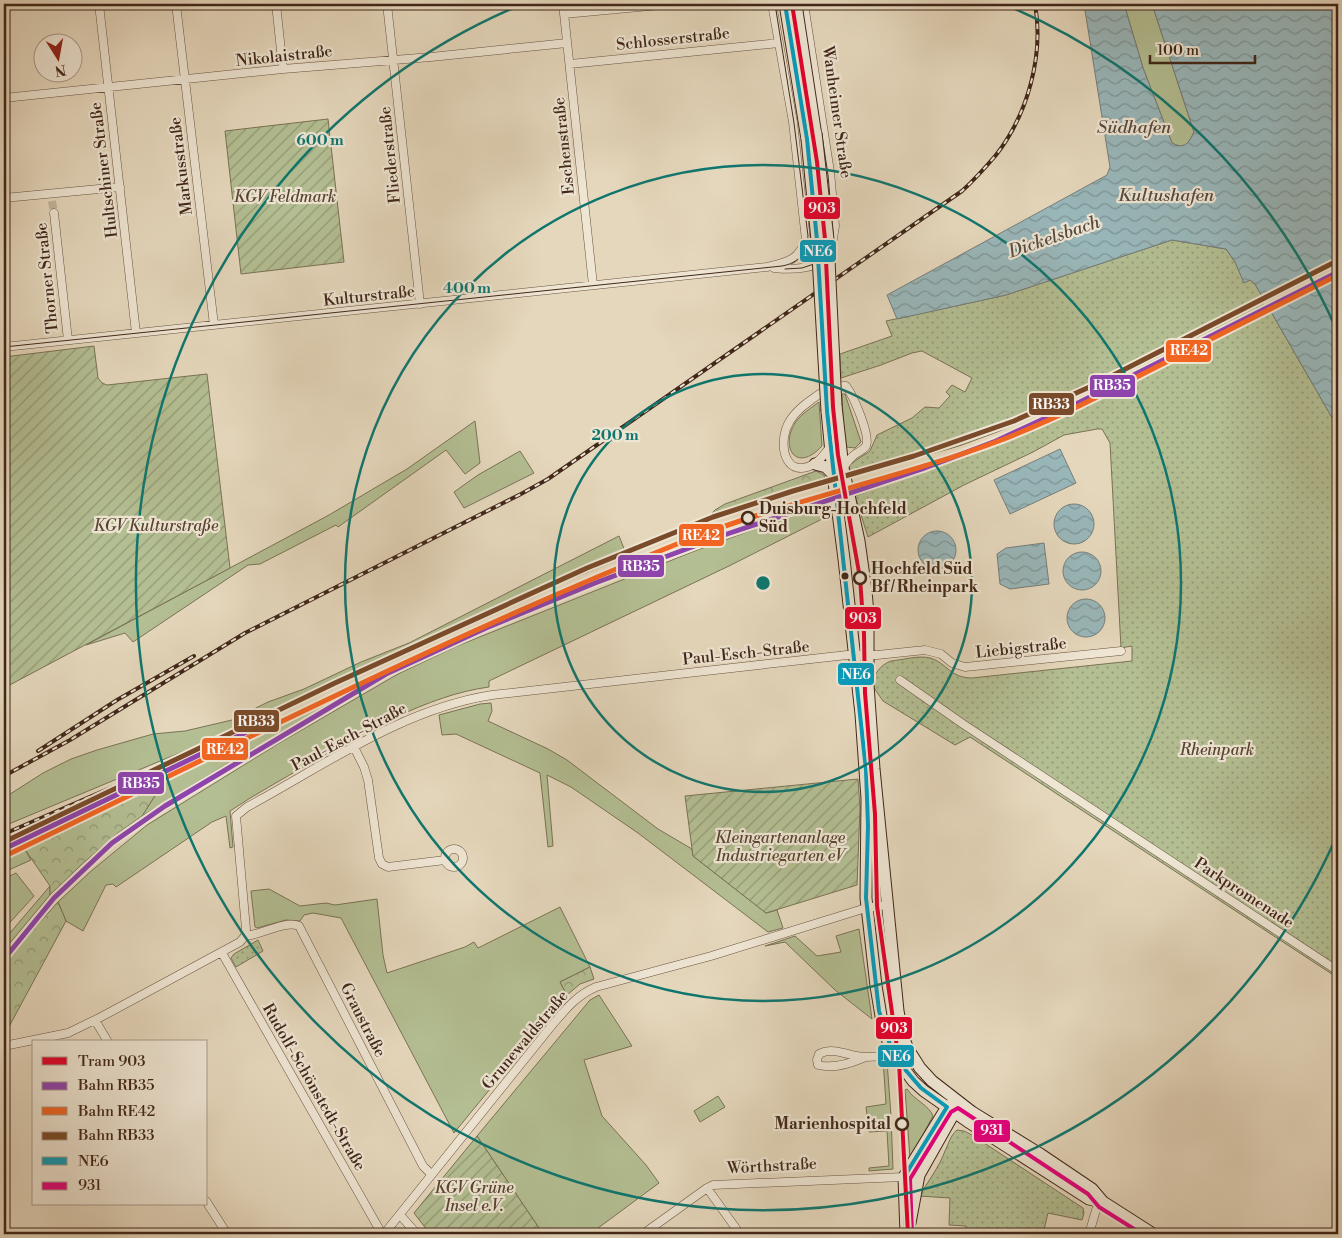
<svg xmlns="http://www.w3.org/2000/svg" width="1342" height="1238" font-family="'Libre Bodoni',serif">
	<defs>
		<pattern id="forest-crowns" width="20" height="18" patternUnits="userSpaceOnUse" patternTransform="scale(1.25)"><rect width="20" height="18" fill="#b3be92"/><path d="M2 6a3 3 0 1 1 6 0M12 15a3 3 0 1 1 6 0" fill="none" stroke="#939a76"/></pattern>
		<pattern id="park-dots" width="8" height="8" patternUnits="userSpaceOnUse" patternTransform="scale(1.25)"><rect width="8" height="8" fill="#b3be92"/><path d="M2 2h.1M6 6h.1" fill="none" stroke="#939a76" stroke-width="1.8" stroke-linecap="round"/></pattern>
		<pattern id="garden-furrows" width="10" height="10" patternUnits="userSpaceOnUse" patternTransform="scale(1.25)"><rect width="10" height="10" fill="#b3be92"/><path d="M-1 1l2-2M0 10L10 0M9 11l2-2" fill="none" stroke="#939a76"/></pattern>
		<pattern id="water-waves" width="16" height="10" patternUnits="userSpaceOnUse" patternTransform="scale(1.25)"><rect width="16" height="10" fill="#99b7ba"/><path d="M0 5q4-4 8 0t8 0" fill="none" stroke="#7e9596"/></pattern>
	</defs>
	<rect width="100%" height="100%" fill="#e5d7bc"/>
	<filter id="stains"><feTurbulence type="fractalNoise" baseFrequency=".004" numOctaves="4"/><feColorMatrix values="0 0 0 0 .2 0 0 0 0 .09 0 0 0 0 .02 0 0 0 .5 -.17"/></filter>
	<radialGradient id="worn" r=".72"><stop offset=".6" stop-color="#630" stop-opacity="0"/><stop offset="1" stop-color="#630" stop-opacity=".3"/></radialGradient>
	<path fill="#b3be92" stroke="#7a7256" d="M1124,4h28l42,128c-5,11 -10,18 -22,11l-29,-75z
		M842,394h3l16,48 -6,6 -8,-1 -3,-8z
		M819,402l3,44c-26,28 -42,1 -27,-23 6,-9 16,-15 24,-21z
		M475,421l5,42 -15,11 -19,-24 -108,77 -2,-2 -76,39 -12,1 -115,77 -8,-9 -39,12 243,-130 78,-46z
		M520,451l14,22 -70,35 -10,-16 24,-17z
		M827,505l1,11 -97,49 -242,116v6c-61,8 -128,47 -181,77 -26,16 -53,30 -78,47l3,36 -3,1 -4,-32 -14,6 -96,65 -3,-3 -7,1 -23,46 -17,-10 -8,-19 32,-30 57,-47 134,-83 117,-68 59,-28 235,-94 63,-23z
		M619,536l8,20 -116,48 -233,108 -274,114v-28l39,-25 28,-14 26,-9 56,-16 32,-3 47,-11 36,-18 36,-13 57,-27 48,-19z
		M344,695l-124,73 -78,48 23,-36z
		M491,703l1,8 -4,10 60,28 19,11 91,69 34,20 1,7 73,57 11,-3 6,18 -15,4 -130,-99 -67,-46 -24,-12 6,71 -5,1 -8,-74 -84,-39 -14,1 -3,-20 41,-11z
		M24,848l7,12 -27,12v-14z
		M16,873l18,23 -30,33v-50z
		M50,886v9l-46,55v-10z
		M269,889l31,17 26,-3 9,2 42,-6 6,56 4,18 78,-26 9,-5 4,6 82,-41 30,60 -30,15 7,13 -113,138 -113,-215 -28,-5 -9,2 -4,6 -14,-1 -29,8 -2,-1 -4,-36z
		M859,929l13,90 -37,-29 -50,-48 -20,4 30,-10 22,20 24,-4 -5,-16z
		M599,995l33,51 -48,14 18,56 44,49 13,18 -69,51h-47l-66,-98 113,-136z
		M883,1059l4,2 4,55 2,53 -24,2v-3l20,-2 -2,-35 -18,1 -3,-25 20,-3z
		M907,1089c7,11 22,16 26,27l-23,42 -5,-68z
		M718,1096l7,11 -25,15 -6,-11z"/>
	<path fill="url(#forest-crowns)" stroke="#7a7256" d="M816,471l8,4 2,8 -125,41 14,-14 10,-6z
		M165,780l-23,36 -24,17 -37,32 -31,30v-9l-26,-38z
		M58,902l8,19 -62,115v-70l15,-21z
		M590,967l4,12 -14,5 -13,11 -7,-13z"/>
	<path fill="url(#park-dots)" stroke="#7a7256" d="M1172,240l54,9 9,13 9,20 6,-2 5,4 83,144v550l-368,-241 -15,8 -72,-44 -11,-16c2,-11 8,-20 19,-24 11,-1 28,-6 39,-3 17,5 20,20 42,20l160,-17v-15l-11,2 -11,-205 -8,-14h-5l-33,6 -31,17 -69,33 -96,52 -13,-41 146,-52 33,-15 60,-30 -4,-9 -93,42 -38,14 -108,31 -2,-12 21,-14 7,-16 35,-17 13,-11 14,1 11,-12 -4,-4 6,-7 13,7 7,-14 -50,-27 -10,2 -31,12 -40,13 -1,-24 52,-18 -6,-15 120,-26z
		M258,940l5,11 -27,16 -5,-9 3,-4z
		M957,1130l7,1 8,4 111,73 1,5 -2,7 -34,-7 -5,21h-72v-1l-5,-1v-6l-17,-1 1,-27 -31,-2c9,-14 20,-29 26,-45 4,-8 5,-15 12,-21z"/>
	<path fill="url(#garden-furrows)" stroke="#7a7256" d="M328,119l16,143 -103,12 -16,-143z
		M94,346l4,32 4,5 5,2 100,-11 23,194 -226,120v-331z
		M858,779l2,29 -3,77 -91,28 -73,-57 -8,-60z
		M477,1136l66,98h-113l-16,-21z"/>
	<path fill="url(#water-waves)" stroke="#767d7a" d="M1084,4h40l19,64 29,75c12,7 17,0 22,-11l-42,-128h186v424l-83,-144 -5,-4 -6,3 -9,-21 -9,-13 -54,-9 -166,55 -109,24 -10,-24 220,-120 3,-8z
		M1060,449l16,34 -66,31 -16,-34z
		M1054 524a20 20 0 1 1 40 0a20 20 0 1 1-40 0Z
		M918 550a19 19 0 1 1 38 0a19 19 0 1 1-38 0Z
		M1044,543l5,41 -39,5 -10,-5 -3,-30 9,-6z
		M1063 571a19 19 0 1 1 38 0a19 19 0 1 1-38 0Z
		M1067 618a19 19 0 1 1 38 0a19 19 0 1 1-38 0Z"/>
	<path fill="#e5d7bc" d="M1338,265v13l-69,35 -6,-11z"/>
	<g fill="none" stroke-linecap="round" stroke-linejoin="round">
		<path stroke="#c4b49b" stroke-width="8" stroke-dasharray="8 4" stroke-linecap="butt" d="M52,201l2,12"/>
		<defs>
			<path id="street" d="M99,4l37,329
				M176,4l38,321
				M276,4l7,65
				M387,4l33,300
				M563,4l30,281
				M772,4l21,118 13,118 4,14 10,4
				M804,4l26,168 5,54 -4,24
				M564,14l107,-10
				M570,64l209,-21
				M4,98l279,-29 148,-12 136,-14
				M4,198l116,-11
				M54,213l14,127
				M774,268c17,2 32,1 48,-5
				M4,347l763,-80c21,-5 30,-6 39,-27
				M830,447c-5,6 -9,13 -16,17 -27,15 -35,-15 -28,-35 4,-12 15,-22 25,-29 10,-8 23,-15 35,-14 7,9 25,50 20,60 -3,5 -9,6 -13,10 -4,3 -7,8 -10,12
				M900,680l63,44 375,247
				M354,747l10,20 4,13 11,78 3,6 6,3 57,-7
				M445 858a9 9 0 1 1 18 0a9 9 0 1 1-18 0Z
				M245,936c16,-1 40,-16 54,-10l124,240 8,8
				M222,953l160,281
				M95,1020l13,22
				M4,1046l64,-13 33,-16 139,-75 5,-6 1,-7 -10,-113 11,-9c78,-42 155,-98 245,-112l355,-40h30l48,-5 16,4 11,9 13,4 156,-16
				M863,1058c-14,6 -30,11 -45,7l-1,-5 2,-6c16,-8 31,3 46,3 15,0 29,-2 43,-8
				M707,1188l33,46
				M206,1201l21,33
				M400,1215l17,19
				M384,1234l169,-210c13,-15 24,-29 43,-37l115,-31 155,-48 20,-3
				M643,1234l64,-46 6,-3 190,-8 16,-2
				M1089,1234l7,-24 7,-8"/>
			<path id="secondary" d="M785,4l22,135
				M795,4l21,129
				M836,406l7,62 16,73 7,50 2,23v71l6,84 24,242 5,26 5,12 12,19 12,13 40,31 68,42 52,35 11,13 50,32
				M827,411l6,63 11,85 17,155 6,84 -1,100 10,88 7,42 8,21 8,13 14,19 11,10 43,30 122,78 14,3
				M815,464l11,3 7,7
				M910,1223l9,-48 35,-62 3,-8
				M906,1234l-2,-57 43,-70 5,-3"/>
		</defs>
		<use href="#street" stroke="#6a5342" stroke-width="9"/>
		<use href="#secondary" stroke="#412719" stroke-width="13"/>
		<use href="#street" stroke="#eee5d3" stroke-width="8"/>
		<use href="#secondary" stroke="#eee5d3" stroke-width="11"/>
		<path stroke="#412719" stroke-width="1" d="M785,269l17,-1 12,-4 8,-5 9,-13 2,-13 -5,-58 -26,-171
			M4,347l778,-81c17,-3 24,-13 26,-30l-14,-113 -19,-119"/>
		<defs>
			<path id="rail" d="M38,751l79,-51 77,-44
				M4,776l66,-36 175,-107 276,-139 27,-15 414,-288c12,-11 23,-23 34,-36 32,-41 48,-100 39,-151
				M4,834l97,-42 159,-66"/>
		</defs>
		<use href="#rail" stroke="#412719" stroke-width="4"/>
		<use href="#rail" stroke="#eee5d3" stroke-width="2" stroke-dasharray="5.5" stroke-linecap="butt"/>
		<defs>
			<path id="secondary-bridge" d="M816,133l12,106 8,167
				M807,139l10,101 10,171"/>
		</defs>
		<use href="#secondary-bridge" stroke="#412719" stroke-width="13" stroke-linecap="butt"/>
		<use href="#secondary-bridge" stroke="#eee5d3" stroke-width="11"/>
		<defs>
			<path id="bus-1" d="M785,4l22,135 10,101 10,171 39,359 2,56 -2,72 13,113 10,31 13,24 19,22 26,19 -43,70 2,57"/>
			<path id="bus-2" d="M912,1234l-2,-55 41,-67 7,-4 130,86 11,13 43,27"/>
		</defs>
		<use href="#bus-1" stroke="#eee5d3" stroke-width="8"/>
		<use href="#bus-2" stroke="#eee5d3" stroke-width="8"/>
		<use href="#bus-1" stroke="#069cbc" stroke-width="4"/>
		<use href="#bus-2" stroke="#e5007d" stroke-width="4"/>
		<defs>
			<path id="rail-1" d="M4,849l274,-132
				M4,959l50,-61 58,-55 53,-37 221,-132 100,-46 109,-45 129,-48 198,-66 74,-28 84,-39 258,-130"/>
			<path id="rail-2" d="M7,855c221,-107 441,-219 670,-311 106,-43 219,-64 327,-105 61,-24 119,-55 178,-85 52,-27 104,-53 156,-79"/>
			<path id="rail-3" d="M4,842l331,-159 252,-115 126,-51 80,-26 121,-35 100,-35 80,-36 241,-123"/>
		</defs>
		<use href="#rail-1" stroke="#eee5d3" stroke-width="9"/>
		<use href="#rail-2" stroke="#eee5d3" stroke-width="9"/>
		<use href="#rail-3" stroke="#eee5d3" stroke-width="9"/>
		<use href="#rail-1" stroke="#8e44ad" stroke-width="5"/>
		<use href="#rail-2" stroke="#f26522" stroke-width="5"/>
		<use href="#rail-3" stroke="#7a4b2a" stroke-width="5"/>
		<defs>
			<path id="tram-1" d="M792,4l25,158 8,77 8,168 5,48 22,123 4,56 1,59 10,121 2,92 22,156 9,172"/>
		</defs>
		<use href="#tram-1" stroke="#eee5d3" stroke-width="8"/>
		<use href="#tram-1" stroke="#e4002b" stroke-width="4"/>
	</g>
	<g fill="none" stroke="#0f766e" stroke-width="2.5">
		<circle cx="763" cy="583" r="209"/>
		<circle cx="763" cy="583" r="418"/>
		<path d="M1338 833A627 627 0 1 1 518 6M1008 6A627 627 0 0 1 1338 333"/>
	</g>
	<g fill="#eee5d3" stroke="#412719" stroke-width="2.5">
		<circle cx="748" cy="518" r="6"/>
		<circle cx="860" cy="578" r="6"/>
		<circle cx="902" cy="1124" r="6"/>
	</g>
	<circle fill="#412719" stroke="#eee5d3" stroke-width="2" cx="845" cy="576" r="4.5"/>
	<g text-anchor="middle" dominant-baseline="central" stroke-width="4.5" stroke-linejoin="round" paint-order="stroke">
		<g font-size="16" fill="#412719" stroke="#eee5d3">
			<text transform="translate(673 39) rotate(-6)">Schlosserstraße</text>
			<text transform="translate(284 56) rotate(-6)">Nikolaistraße</text>
			<text transform="translate(837 112) rotate(82)">Wanheimer Straße</text>
			<text transform="translate(564 146) rotate(-96)">Eschenstraße</text>
			<text transform="translate(390 155) rotate(-96)">Fliederstraße</text>
			<text transform="translate(181 166) rotate(-97)">Markusstraße</text>
			<text transform="translate(104 170) rotate(-97)">Hultschiner Straße</text>
			<text transform="translate(47 278) rotate(-96)">Thorner Straße</text>
			<text transform="translate(369 296) rotate(-6)">Kulturstraße</text>
			<text transform="translate(1021 648) rotate(-6)">Liebigstraße</text>
			<text transform="translate(746 653) rotate(-6)">Paul-Esch-Straße</text>
			<text transform="translate(349 737) rotate(-28)">Paul-Esch-Straße</text>
			<text transform="translate(1244 893) rotate(33)">Parkpromenade</text>
			<text transform="translate(363 1020) rotate(63)">Graustraße</text>
			<text transform="translate(525 1040) rotate(-50)">Grunewaldstraße</text>
			<text transform="translate(314 1087) rotate(60)">Rudolf-Schönstedt-Straße</text>
			<text transform="translate(772 1166) rotate(-3)">Wörthstraße</text>
		</g>
		<g font-size="16" font-style="italic" fill="#584531" stroke="#eee5d3">
			<text x="285" y="197">KGV Feldmark</text>
			<text x="156" y="526">KGV Kulturstraße</text>
			<text x="1217" y="750">Rheinpark</text>
			<text x="780" y="838">Kleingartenanlage<tspan x="780" dy="18">Industriegarten eV</tspan></text>
			<text x="474" y="1188">KGV Grüne<tspan x="474" dy="18">Insel e.V.</tspan></text>
		</g>
		<g font-size="16" font-weight="bold" fill="#412719" stroke="#eee5d3" text-anchor="start">
			<text x="759" y="509">Duisburg-Hochfeld<tspan x="759" dy="18">Süd</tspan></text>
			<text x="871" y="569">Hochfeld Süd<tspan x="871" dy="18">Bf / Rheinpark</tspan></text>
			<text x="891" y="1124" text-anchor="end">Marienhospital</text>
		</g>
		<g font-size="18" font-style="italic" fill="#574b41" stroke="#eee5d3">
			<text x="1134" y="127">Südhafen</text>
			<text x="1166" y="195">Kultushafen</text>
			<text transform="translate(1054 237) rotate(-19)">Dickelsbach</text>
		</g>
	</g>
	<circle cx="763" cy="583" r="8" fill="#0f766e" stroke="#eee5d3" stroke-width="2.5"/>
	<g font-size="15" text-anchor="middle" font-weight="bold" fill="#0f766e" stroke="#eee5d3" stroke-width="4.5" stroke-linejoin="round" paint-order="stroke">
		<text x="320" y="145">600 m</text>
		<text x="467" y="293">400 m</text>
		<text x="615" y="440">200 m</text>
	</g>
	<g stroke="#eee5d3" stroke-width="2">
		<rect x="803" y="196" width="38" height="24" rx="5" fill="#e4002b"/>
		<rect x="799" y="239" width="38" height="24" rx="5" fill="#069cbc"/>
		<rect x="1165" y="339" width="47" height="24" rx="5" fill="#f26522"/>
		<rect x="1089" y="374" width="47" height="24" rx="5" fill="#8e44ad"/>
		<rect x="1028" y="392" width="47" height="24" rx="5" fill="#7a4b2a"/>
		<rect x="678" y="523" width="47" height="24" rx="5" fill="#f26522"/>
		<rect x="617" y="554" width="48" height="24" rx="5" fill="#8e44ad"/>
		<rect x="844" y="606" width="38" height="24" rx="5" fill="#e4002b"/>
		<rect x="837" y="662" width="38" height="24" rx="5" fill="#069cbc"/>
		<rect x="233" y="709" width="47" height="24" rx="5" fill="#7a4b2a"/>
		<rect x="201" y="737" width="48" height="24" rx="5" fill="#f26522"/>
		<rect x="117" y="771" width="48" height="24" rx="5" fill="#8e44ad"/>
		<rect x="875" y="1016" width="38" height="24" rx="5" fill="#e4002b"/>
		<rect x="877" y="1044" width="38" height="24" rx="5" fill="#069cbc"/>
		<rect x="973" y="1119" width="38" height="24" rx="5" fill="#e5007d"/>
	</g>
	<g font-size="14" text-anchor="middle" font-weight="bold" fill="#fff">
		<text x="822" y="213">903</text>
		<text x="818" y="256">NE6</text>
		<text x="1189" y="355">RE42</text>
		<text x="1112" y="390">RB35</text>
		<text x="1051" y="409">RB33</text>
		<text x="701" y="540">RE42</text>
		<text x="641" y="571">RB35</text>
		<text x="863" y="623">903</text>
		<text x="856" y="679">NE6</text>
		<text x="256" y="726">RB33</text>
		<text x="225" y="754">RE42</text>
		<text x="141" y="788">RB35</text>
		<text x="894" y="1033">903</text>
		<text x="896" y="1061">NE6</text>
		<text x="992" y="1135">931</text>
	</g>
	<rect width="1342" height="1238" fill="none" stroke="#e5d7bc" stroke-width="20"/>
	<rect x="5" y="5" width="1332" height="1228" fill="none" stroke="#412719" stroke-width="2.5"/>
	<rect x="10" y="10" width="1322" height="1218" fill="none" stroke="#412719"/>
	<rect x="32" y="1040" width="175" height="165" fill="#eee5d3" stroke="#a99989"/>
	<rect x="42" y="1057" width="25" height="8" fill="#e4002b" stroke="#a99989"/>
	<text x="78" y="1066" font-size="15" fill="#412719">Tram 903</text>
	<rect x="42" y="1082" width="25" height="8" fill="#8e44ad" stroke="#a99989"/>
	<text x="78" y="1090" font-size="15" fill="#412719">Bahn RB35</text>
	<rect x="42" y="1107" width="25" height="8" fill="#f26522" stroke="#a99989"/>
	<text x="78" y="1116" font-size="15" fill="#412719">Bahn RE42</text>
	<rect x="42" y="1132" width="25" height="8" fill="#7a4b2a" stroke="#a99989"/>
	<text x="78" y="1140" font-size="15" fill="#412719">Bahn RB33</text>
	<rect x="42" y="1157" width="25" height="8" fill="#069cbc" stroke="#a99989"/>
	<text x="78" y="1166" font-size="15" fill="#412719">NE6</text>
	<rect x="42" y="1182" width="25" height="8" fill="#e5007d" stroke="#a99989"/>
	<text x="78" y="1190" font-size="15" fill="#412719">931</text>
	<g transform="translate(58 58) rotate(169)"><circle r="24" fill="#eee5d3" stroke="#a99989"/>
	<path d="M0-4L9 19L0 12L-9 19Z" fill="#8f2418"/>
	<text y="-8" font-size="14" font-weight="bold" text-anchor="middle" fill="#412719">N</text>
	</g>
	<path d="M1150 55v8h105v-8" fill="none" stroke="#412719" stroke-width="2.5"/>
	<text x="1157" y="55" font-size="15" fill="#412719" stroke="#eee5d3" stroke-width="4" paint-order="stroke">100 m</text>
	<rect width="100%" height="100%" filter="url(#stains)"/>
	<rect width="100%" height="100%" fill="url(#worn)"/>
</svg>
